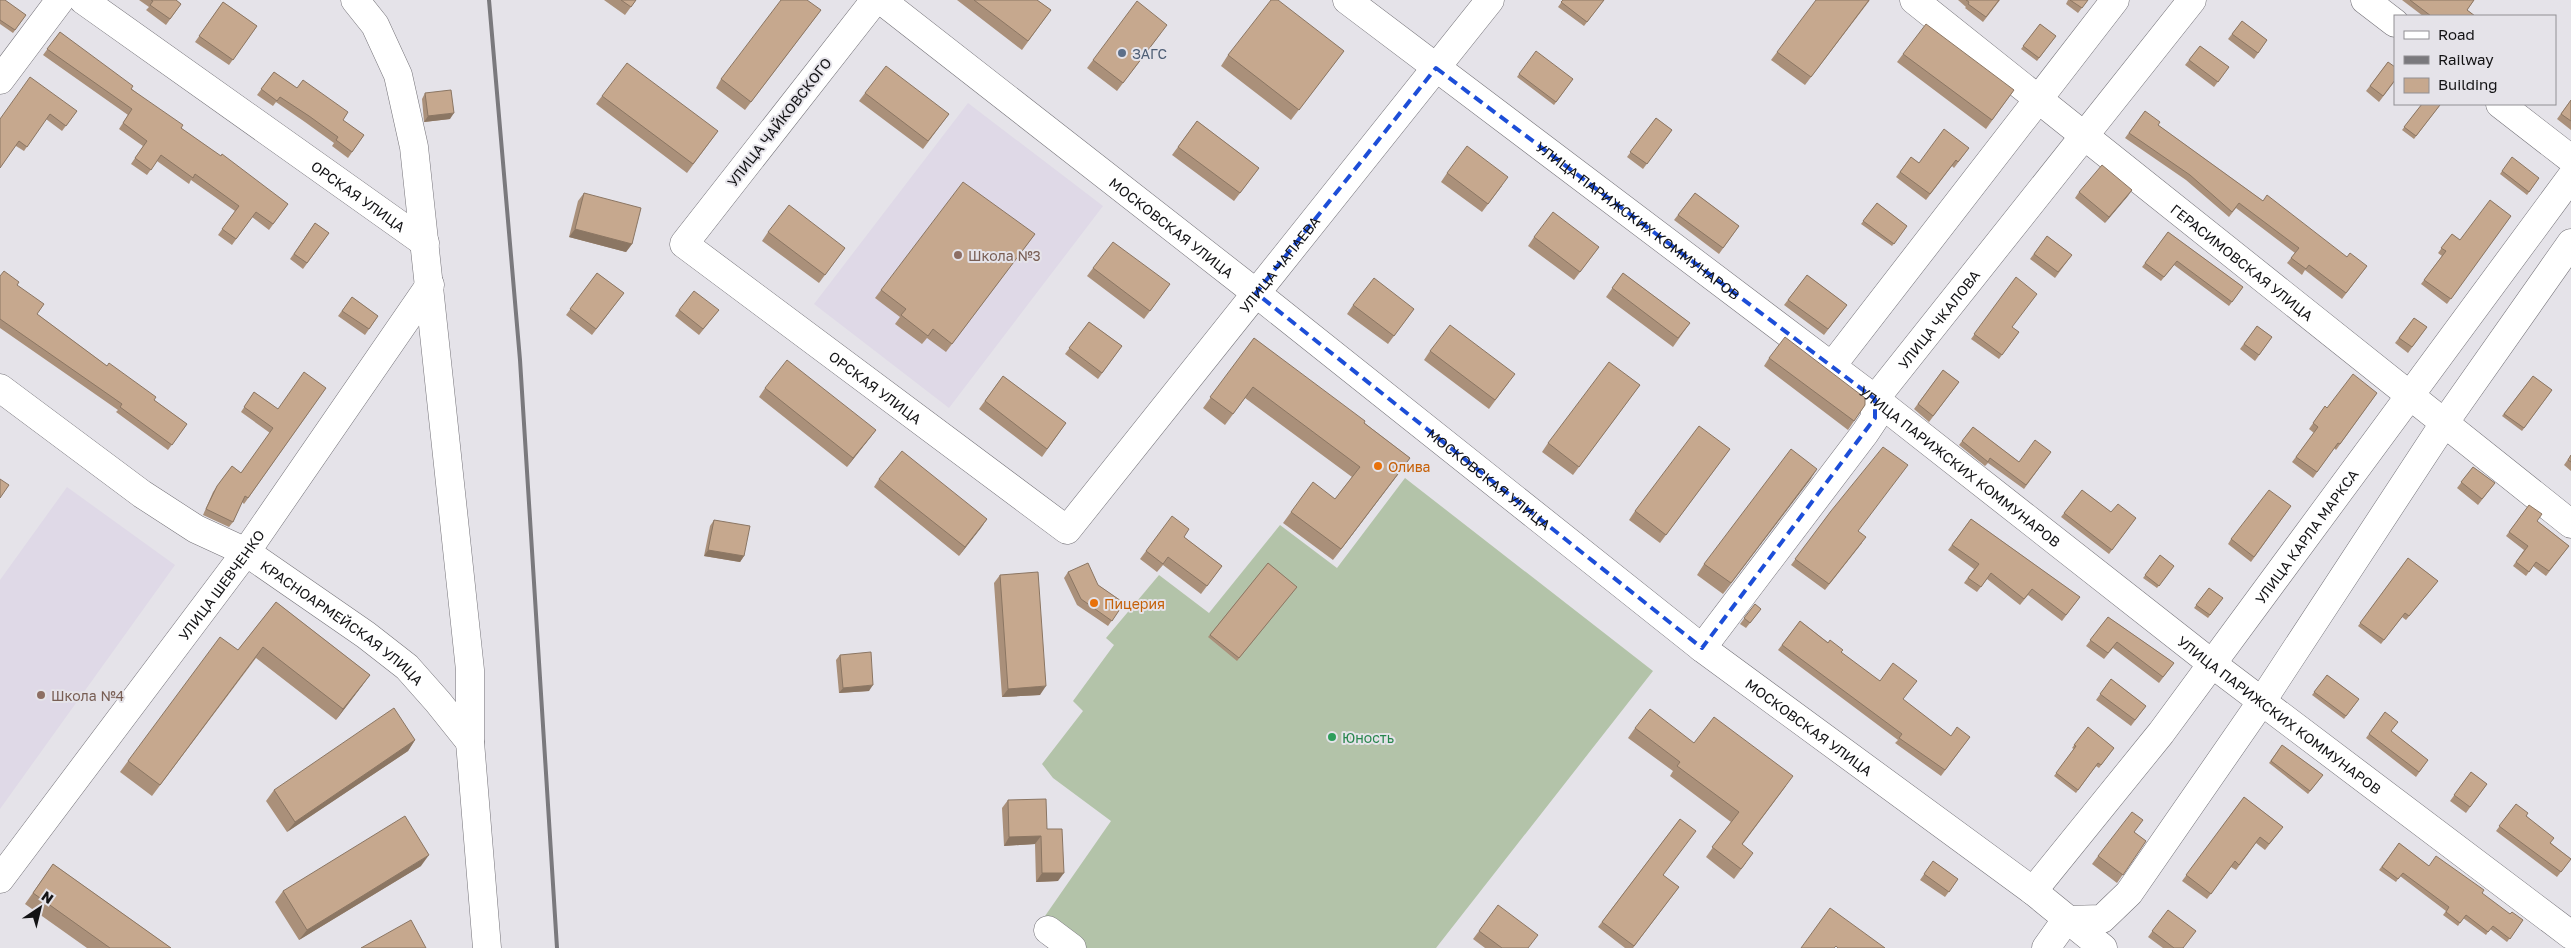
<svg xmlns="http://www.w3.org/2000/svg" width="2571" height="948" font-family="'Golos Text',sans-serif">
	<rect width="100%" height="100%" fill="#e5e3e9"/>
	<path fill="#dfd9e7" d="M968,103l135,103 -154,202 -135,-104z
		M67,487l108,78 -175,244v-229z"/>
	<path fill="#b3c3a9" d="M1405,478l248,193 -217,277h-349l-42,-32 66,-95 -58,-43 -11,-14 41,-53 -10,-10 41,-56 -8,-7 53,-63 50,38 71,-88 57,43z"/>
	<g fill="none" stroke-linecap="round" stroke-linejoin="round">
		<defs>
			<g id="minor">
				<path id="s1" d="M83,0l342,243"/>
				<path d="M355,0l20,25 23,50 16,72 56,523v72l17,206"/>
				<path id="s2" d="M875,0l-191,244 383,286 423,-530"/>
				<path id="s3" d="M881,0l375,293 446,355 331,243 70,57"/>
				<path id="s4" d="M1347,0l528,399 336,264 360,272"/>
				<path id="s5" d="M1914,0l657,524"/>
				<path d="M2365,0l30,23"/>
				<path d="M0,80l60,-80"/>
				<path d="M2500,104l71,55"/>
				<path d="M1831,367l284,-367"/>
				<path id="s6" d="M0,388l142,106 54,35 50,23 120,83 41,32 31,35 32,40"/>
				<path id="s7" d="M1702,648l163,-215 10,-15v-19l317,-399"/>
				<path id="s8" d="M0,879l246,-327 184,-267"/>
				<path id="s9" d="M2033,891l128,-158 410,-556"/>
				<path d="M1048,930l24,18"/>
				<path d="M2046,948l20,-28 36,-1 27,-26 133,-192 183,-279 126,-179"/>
			</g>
		</defs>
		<use href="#minor" stroke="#757379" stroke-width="29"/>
		<use href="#minor" stroke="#fff" stroke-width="28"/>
		<path stroke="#7a797d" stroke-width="4" d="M489,0l31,360 37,588"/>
	</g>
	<path fill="#aa907a" d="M139,0h37l5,4 -15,21 -20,-15 3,-3z
		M604,0h32l-11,15z
		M957,0h80l14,10 -29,40z
		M1563,0h41l-20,26 -26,-19z
		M1870,0l-65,85 -34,-25 6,-8z
		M1958,0h42l-17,22 -18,-14 1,-1z
		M2068,0h20l-10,13 -12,-9z
		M2402,0h72l-7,10 8,6h-52z
		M0,1l26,14 -13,18 -13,-9z
		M223,2l34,24 -28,39 -34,-23z
		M821,10l-76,100 -29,-22 5,-9z
		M2242,21l25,19 -13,19 -26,-20z
		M2040,24l16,12 -19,25 -16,-12z
		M60,32l121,96 107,76 -19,26 -17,-13 -20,28 -14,-10 17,-24 -44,-31 -2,4 -32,-23 -10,14 -16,-11 12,-18 -24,-17 9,-14 -85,-60z
		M1161,33l-44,58 -30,-23 6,-8z
		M2200,46l29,21 -15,20 -29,-22z
		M1344,51l-53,69 -70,-54 7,-11z
		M1903,54l111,36 -28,39 -89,-67z
		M2388,62l7,19 -16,21 -13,-11z
		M274,72l90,63 -16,23 -16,-12 2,-3 -29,-21 -29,-20 -3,4 -16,-11z
		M1519,74l54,5 -19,26 -37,-28z
		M425,93l25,26 -26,3 -2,-23z
		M865,93l84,21 -26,35 -64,-48z
		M602,96l116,35 -31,42 -91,-69z
		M2571,100v30l-14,-11z
		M2422,104l18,1 -26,34 -12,-9z
		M77,111l-15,20 -16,-12 -22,32 -8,-5 -16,-27z
		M2145,111l13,14 105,76 84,56 20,9 -25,33 -37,-29 -3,5 -15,-12 8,-10 -59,-45 -7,9 -43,-37 -61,-42z
		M1656,118l16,12 -29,39 -16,-12z
		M1197,121l62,47 -25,33 -62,-46z
		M1969,148l-15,20 -2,-2 -26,34 -30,-23 15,-20 8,6z
		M2502,171l37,7 -12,17 -27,-21z
		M1447,173l55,13 -20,26 -41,-30z
		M2132,190l-27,33 -30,-25 4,-6z
		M584,193l48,51 -6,8 -57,-15 9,-36z
		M1695,193l44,33 -20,28 -45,-34z
		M1877,203l30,23 -15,20 -31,-22z
		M2511,216l-64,88 -26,-20 21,-28 -4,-3 14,-19 8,6z
		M315,223l14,10 -26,36 -13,-10z
		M768,232l77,16 -26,35 -57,-42z
		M2168,232l75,55 -14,19 -55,-41 -13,16 -19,-14z
		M1035,234l-89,118 -19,-14 -5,6 -27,-20 5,-7 -25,-19 6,-8z
		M2047,236l25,19 -17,23 -25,-19z
		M1534,237l65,10 -25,33 -46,-34z
		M1093,268l77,16 -26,35 -57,-43z
		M597,273l27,20 -32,42 -26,-20z
		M1623,273l67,50 -17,24 -67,-50z
		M1807,275l40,30 -23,30 -40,-30z
		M0,276l17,9 20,29 70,52 80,58 -19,26 -52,-38 2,-2 -118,-82z
		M2016,277l-4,51 7,4 -20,27 -28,-20z
		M352,297l26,19 -13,19 -27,-19z
		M1353,305l61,4 -26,35 -41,-30z
		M679,310h40l-20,25 -24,-19z
		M2414,318l13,9 -19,26 -13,-10z
		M1089,322l33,24 -24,33 -33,-25z
		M2257,326l15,11 -17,24 -15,-12z
		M1254,338l156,120 -77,102 -50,-37 8,-11 44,-13 17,-22 -107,-79 -20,27 -22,-17z
		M1430,351l79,31 -20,27 -65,-49z
		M1769,358l96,47 -17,25 -84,-64z
		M1943,370l16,12 -30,40 -15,-13z
		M1003,376l63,47 -24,34 -63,-48z
		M2533,376l19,14 -30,41 -20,-15z
		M1640,385l-67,90 -31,-23 6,-9z
		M326,388l-82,116 -2,-2 -9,20 -4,5 -26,-12 10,-23 19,-26 9,7 29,-40 -29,-21 13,-20 24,17z
		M765,388l111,42 -29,37 -88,-70z
		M2377,393l-41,57 -2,-2 -21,30 -21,-16 22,-29 -5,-4 16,-23 2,2z
		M1973,427l46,35 32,-10 -27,37 -36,-26 -3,3 -26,-21z
		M1730,449l-70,94 -31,-23 6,-9z
		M2571,455v16l-7,-6z
		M2473,467l22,16 -17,22 -21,-17z
		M1817,469l-94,125 -26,-19 7,-11z
		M879,479l108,40 -28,37 -85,-69z
		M2082,490l29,22 25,6 -27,36 -48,-37z
		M2529,505l8,16 32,25 -23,30 -13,-10 -7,10 -13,-10 11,-16 -18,-14z
		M2291,506l-40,56 -23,-18 3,-5z
		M1831,511l27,20 4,12 -37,47 -34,-25z
		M1971,519l109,78 -18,24 -34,-26 -8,10 -33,-26 -10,13 -13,-9 10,-14 -26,-19z
		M714,520l30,36 -4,6 -36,-6 6,-30z
		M1184,537l38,29 -21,28 -38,-29 -6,7 -17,-13 6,-8z
		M2160,555l14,11 -17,22 -14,-10z
		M2408,558l30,23 -32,39 -4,-3 -21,27 -23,-18z
		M1268,563l29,24 -60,74 -29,-24z
		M1068,572l30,13 26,18 -16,23 -31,-21 -13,-27z
		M1000,575l40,120 -38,2 -8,-114z
		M2209,588l14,10 -15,20 -14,-10z
		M276,602l94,73 -34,45 -80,-62 -104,138 -32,-24 8,-11 110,-111z
		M1755,604l6,5 -15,19 -6,-4z
		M2108,617l66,46 -15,20 -46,-35 -9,11 -18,-13z
		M1800,621l151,115 19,1 -29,39 -46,-33 3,-3 -120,-90z
		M840,655l29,36 -30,2 -3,-33z
		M2327,675l32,24 -15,20 -32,-24z
		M2111,679l35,27 -15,20 -35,-26z
		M2385,712l6,19 37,29 -12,17 -50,-39z
		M2088,727l26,21 -15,20 -3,-2 -20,27 -22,-17 20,-27 -2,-1z
		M1635,728l59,15 92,43 -44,59 4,18 -12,16 -28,-22 25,-35 -61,-46 3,-5 -45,-33z
		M415,740l-7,11 -121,81 -21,-31 8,-11z
		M2282,745l41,30 -15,19 -39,-31z
		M2471,772l16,12 -21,29 -16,-12z
		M2244,797l39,30 -18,23 -9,-7 -20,27 -5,-3 -24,32 -25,-18z
		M1008,800l39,29 11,52 -22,1 -1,-38 -31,2 -2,-38z
		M2516,804l35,39 20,16 -14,18 -61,-46z
		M1680,819l-17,56 16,12 -46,61h-8l-27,-21z
		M2134,832l12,9 -29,42 -25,-19 6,-8z
		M2399,843l30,23 81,48 13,6 -16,22 -17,-13 -4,6 -23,-17 -5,8 -15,-11 3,-4 -46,-35 -4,6 -17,-12z
		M1933,861l25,18 -13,18 -25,-17z
		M53,864l118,84h-84l-62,-44z
		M421,866l-122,74 -24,-38 8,-11z
		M2168,910l16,38h-21l-15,-11z
		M1479,931l49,17h-43l-12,-9z"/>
	<path fill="#8b7663" d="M454,113l-4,6 -26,3 4,-6z
		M2132,190l-4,6 -23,27 4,-6z
		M575,229l57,15 -6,8 -57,-15z
		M876,430l-6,8 -23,29 6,-9z
		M1410,458l-7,10 -70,92 8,-11z
		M1817,469l-7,11 -87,114 8,-11z
		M987,519l-6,9 -22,28 6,-9z
		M708,550l36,6 -4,6 -36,-6z
		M370,675l-8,11 -26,34 7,-11z
		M873,685l-4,6 -30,2 4,-5z
		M1046,686l-6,9 -38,2 6,-8z
		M415,740l-7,11 -121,81 8,-10z
		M1041,836l-6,8 -31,2 5,-9z
		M429,855l-8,11 -122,74 8,-10z
		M1042,873h22l-6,8 -22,1z"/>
	<path fill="#c6a88e" stroke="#8b7663" d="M0,0h5l21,15 -11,15 -15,-10z
		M151,0h25l5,4 -11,15 -20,-14 3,-4z
		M621,0h15l-5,7z
		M781,0h26l14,10 -70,92 -30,-23z
		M974,0h63l14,10 -23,31z
		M1271,0h7l66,51 -45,59 -71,-55z
		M1563,0h41l-17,22 -26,-20z
		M1816,0h53l-58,77 -34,-25z
		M1966,0h33l-13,17 -18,-13 1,-2z
		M2070,0h18l-6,8z
		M2410,0h64l-7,10 8,6h-44z
		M1137,1l30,24 -44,58 -30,-23z
		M223,2l34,24 -24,34 -34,-24z
		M2242,21l25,19 -9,13 -26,-19z
		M1926,24l88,66 -22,30 -89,-66z
		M2040,24l16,12 -17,22 -16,-12z
		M60,32l73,54 -2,3 52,36 -2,3 40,28 1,-2 66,50 -15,20 -17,-12 -20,27 -14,-10 17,-23 -44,-32 -2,4 -32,-23 -10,15 -16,-12 12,-17 -24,-18 9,-14 -85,-60z
		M2200,46l29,21 -11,15 -29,-22z
		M1536,51l37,28 -17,23 -37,-28z
		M2388,62l7,5v13l-12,16 -13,-10z
		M627,63l91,68 -25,33 -91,-68z
		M886,66l63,48 -21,27 -63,-48z
		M274,72l23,16 6,-8 45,32 -5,8 21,15 -12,17 -16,-12 2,-3 -29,-21 -29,-19 -3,4 -16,-12z
		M30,77l47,34 -11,15 -16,-12 -23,33 -8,-6 -19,27v-49z
		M451,90l3,23 -26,3 -3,-23z
		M2571,100v21l-10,-7z
		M2422,104h17l1,1 -24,31 -12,-9z
		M2145,111l15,11 -2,3 105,76 4,-6 80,62 3,-4 17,13 -21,27 -37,-28 -3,4 -15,-11 8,-10 -60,-45 -7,9 -42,-37 -61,-42z
		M1656,118l16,12 -25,34 -17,-12z
		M1197,121l62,47 -19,25 -62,-46z
		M1944,129l25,19 -11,14 -2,-2 -26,34 -30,-22 11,-15 8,6z
		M1467,146l41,31 -20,27 -41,-31z
		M2512,157l27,21 -10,14 -27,-21z
		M2102,165l30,25 -23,27 -30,-25z
		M963,182l72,52 -83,110 -19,-15 -5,7 -27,-21 5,-6 -25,-19z
		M584,193l57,15 -9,36 -57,-15z
		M1695,193l44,33 -16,22 -45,-33z
		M2490,200l21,16 -60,83 -27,-19 22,-29 -5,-3 11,-14 8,6z
		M1877,203l30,23 -13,18 -31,-23z
		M789,205l56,43 -20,27 -57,-43z
		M1553,212l46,35 -19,25 -46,-35z
		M315,223l14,10 -22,30 -13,-9z
		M2168,232l75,55 -11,15 -55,-41 -13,16 -19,-14z
		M2047,236l25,19 -14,17 -24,-18z
		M1113,242l57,42 -20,27 -57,-43z
		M4,271l15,11 -2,3 27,19 -7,10 70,52 2,-3 47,34 -2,3 33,24 -15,21 -52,-38 2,-3 -122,-85v-43z
		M597,273l27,20 -28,36 -26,-20z
		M1623,273l67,50 -12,15 -66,-50z
		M1807,275l40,30 -19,24 -40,-29z
		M2016,277l21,17 -25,33 7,5 -17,23 -28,-21z
		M1374,278l40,31 -20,27 -41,-31z
		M694,291l25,19 -16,19 -24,-19z
		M352,297l26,19 -9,13 -27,-18z
		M2414,318l13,9 -15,20 -13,-9z
		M1089,322l33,24 -20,27 -33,-25z
		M1450,325l65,49 -20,26 -65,-49z
		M2257,326l15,11 -13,18 -15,-11z
		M1785,337l80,61v7l-11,16 -85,-63z
		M1254,338l111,83 -1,2 46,35 -69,91 -50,-37 22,-30 22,17 25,-32 -107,-80 -20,27 -23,-17z
		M787,360l89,70 -23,28 -88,-70z
		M1609,362l31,23 -61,82 -31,-24z
		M1943,370l16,12 -26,34 -15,-12z
		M304,372l22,16 -78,110 -3,-2 -12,26 -27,-13 11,-23 15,-20 9,7 32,-45 -29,-21 10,-15 24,17z
		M2353,374l24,19 -37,51 -2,-1 -21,29 -21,-15 22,-30 -5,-4 12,-17 2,2z
		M1003,376l63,47 -19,26 -62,-48z
		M2533,376l19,14 -28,38 -20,-14z
		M1699,426l31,23 -64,86 -31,-24z
		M1973,427l46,35 16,-22 16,12 -25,33 -36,-27 -2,4 -26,-21z
		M1883,447l25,18 -50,66 8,6 -37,47 -34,-25 36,-48z
		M1791,449l26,20 -86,114 -27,-19z
		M902,451l85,68 -22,28 -86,-68z
		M2571,455v7l-3,-2z
		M2473,467l22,16 -13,16 -21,-17z
		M0,479l9,6 -9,13z
		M2082,490l29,22 7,-8 18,14 -24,32 -48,-37z
		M2269,490l22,16 -37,51 -23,-18z
		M2529,505l13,9 -5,7 32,25 -20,25 -13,-9 -7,10 -13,-10 12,-16 -19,-14z
		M1172,516l17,13 -5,8 38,29 -15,20 -39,-29 -5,7 -17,-13z
		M1971,519l109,78 -14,18 -34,-26 -8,10 -33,-26 -10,14 -13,-9 11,-14 -27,-19z
		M714,520l36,6 -6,30 -36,-6z
		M2160,555l14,11 -15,20 -14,-11z
		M2408,558l30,23 -29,35 -4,-3 -21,27 -24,-17z
		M1088,563l10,22 26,18 -12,18 -31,-22 -13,-27z
		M1268,563l29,24 -58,71 -29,-23z
		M1038,572l8,114 -38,3 -8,-114z
		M2209,588l14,10 -13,17 -14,-10z
		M276,602l94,73 -27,34 -80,-62 -103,138 -32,-24 92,-124 18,13z
		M1755,604l6,5 -11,14 -6,-5z
		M2108,617l66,46 -11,14 -46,-35 -9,11 -18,-13z
		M1800,621l28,22 2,-3 13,10 -2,2 39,29 13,-18 24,18 -14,18 48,37 6,-9 13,10 -25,33 -46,-32 3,-4 -120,-89z
		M871,652l2,33 -30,3 -3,-33z
		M2327,675l32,24 -13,17 -32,-24z
		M2111,679l35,27 -11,14 -35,-26z
		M394,708l21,32 -120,82 -21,-32z
		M1650,709l44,34 20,-26 79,59 -51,68 11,9 -12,16 -29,-22 27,-35 -62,-46 3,-4 -45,-34z
		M2385,712l13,10 -7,9 37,29 -9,12 -50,-38z
		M2088,727l26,21 -13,17 -3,-2 -20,27 -22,-17 20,-27 -2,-1z
		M2282,745l41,30 -13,16 -39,-30z
		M2471,772l16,12 -17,23 -16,-12z
		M2244,797l39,30 -14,17 -9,-7 -21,28 -4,-4 -24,33 -25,-19z
		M1046,799l1,30h15l2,44h-22l-1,-37 -32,1 -1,-37z
		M2516,804l12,9 -2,3 28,22 -4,5 21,16 -10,13 -62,-46z
		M2132,812l11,8 -9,12 12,9 -23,34 -25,-19z
		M405,816l24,39 -122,75 -24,-39z
		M1680,819l16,12 -33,44 16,12 -45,59 -32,-24z
		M2399,843l30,23 7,-10 48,34 -2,3 28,21 2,-2 11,8 -13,19 -17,-13 -5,6 -22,-17 -6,8 -14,-11 3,-5 -46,-34 -5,6 -16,-12z
		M1933,861l25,18 -9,13 -25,-18z
		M53,864l118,84h-61l-77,-55z
		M1498,905l40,30 -10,13h-26l-23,-17z
		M1830,908l55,40h-47l-2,-2 -2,2h-33z
		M2168,910l28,21 -13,17h-9l-22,-17z
		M411,920l15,28h-65z"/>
	<path fill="none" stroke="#1d4ed8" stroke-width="4" stroke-dasharray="10 6" stroke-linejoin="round" d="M1436,68l439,331v19l-173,230 -446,-355z"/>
	<circle fill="#5c6f8a" stroke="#e5e3e9" stroke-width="2" cx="1122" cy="53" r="5"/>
	<g fill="#8d6e63" stroke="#e5e3e9" stroke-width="2">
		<circle cx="958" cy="255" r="5"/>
		<circle cx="41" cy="695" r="5"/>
	</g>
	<g fill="#e8710a" stroke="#e5e3e9" stroke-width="2">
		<circle cx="1378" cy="466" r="5"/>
		<circle cx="1094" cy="603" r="5"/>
	</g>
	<circle fill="#2e9e5b" stroke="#e5e3e9" stroke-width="2" cx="1332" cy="737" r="5"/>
	<g text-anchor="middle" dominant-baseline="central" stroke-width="4" stroke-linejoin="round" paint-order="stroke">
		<g font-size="14" fill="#4e5e75" stroke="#e5e3e9" text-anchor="start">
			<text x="1132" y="53">ЗАГС</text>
		</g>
		<g font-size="14" fill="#131315" stroke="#e5e3e9">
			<text transform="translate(779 122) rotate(-52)">УЛИЦА ЧАЙКОВСКОГО</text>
			<text stroke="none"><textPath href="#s1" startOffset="338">ОРСКАЯ УЛИЦА</textPath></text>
			<text stroke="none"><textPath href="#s4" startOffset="365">УЛИЦА ПАРИЖСКИХ КОММУНАРОВ</textPath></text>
			<text stroke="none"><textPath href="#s3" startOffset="369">МОСКОВСКАЯ УЛИЦА</textPath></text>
			<text stroke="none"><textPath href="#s5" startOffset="420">ГЕРАСИМОВСКАЯ УЛИЦА</textPath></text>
			<text stroke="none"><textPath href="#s2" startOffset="1128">УЛИЦА ЧАПАЕВА</textPath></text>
			<text stroke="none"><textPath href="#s7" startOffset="409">УЛИЦА ЧКАЛОВА</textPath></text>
			<text stroke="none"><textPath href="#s2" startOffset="549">ОРСКАЯ УЛИЦА</textPath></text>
			<text stroke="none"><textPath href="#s4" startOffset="770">УЛИЦА ПАРИЖСКИХ КОММУНАРОВ</textPath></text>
			<text stroke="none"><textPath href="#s3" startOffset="774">МОСКОВСКАЯ УЛИЦА</textPath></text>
			<text stroke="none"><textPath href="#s9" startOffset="448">УЛИЦА КАРЛА МАРКСА</textPath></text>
			<text stroke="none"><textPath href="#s8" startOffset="368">УЛИЦА ШЕВЧЕНКО</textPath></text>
			<text stroke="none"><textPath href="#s6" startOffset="416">КРАСНОАРМЕЙСКАЯ УЛИЦА</textPath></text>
			<text stroke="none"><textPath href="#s4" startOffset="1175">УЛИЦА ПАРИЖСКИХ КОММУНАРОВ</textPath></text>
			<text stroke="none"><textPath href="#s3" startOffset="1179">МОСКОВСКАЯ УЛИЦА</textPath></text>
		</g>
		<g font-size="14" fill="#785e54" stroke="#e5e3e9" text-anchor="start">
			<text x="968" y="255">Школа №3</text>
			<text x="51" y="695">Школа №4</text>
		</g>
		<g font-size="14" fill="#c56008" stroke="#e5e3e9" text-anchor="start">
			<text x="1388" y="466">Олива</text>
			<text x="1104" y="603">Пицерия</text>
		</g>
		<g font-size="14" fill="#27864d" stroke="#e5e3e9" text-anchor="start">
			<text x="1342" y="737">Юность</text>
		</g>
	</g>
	<rect x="2394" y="15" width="162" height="90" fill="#e5e3e9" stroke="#919094"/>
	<rect x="2404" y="31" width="25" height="8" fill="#ffffff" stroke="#919094"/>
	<text x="2438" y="40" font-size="15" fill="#131315">Road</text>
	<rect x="2404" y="56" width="25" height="8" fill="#7a797d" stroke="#919094"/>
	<text x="2438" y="65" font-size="15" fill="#131315">Railway</text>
	<rect x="2404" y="78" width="25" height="15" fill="#c6a88e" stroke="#919094"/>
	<text x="2438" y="90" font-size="15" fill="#131315">Building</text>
	<g transform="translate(40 908) rotate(35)" stroke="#e5e3e9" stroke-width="4" paint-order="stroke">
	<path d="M0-4L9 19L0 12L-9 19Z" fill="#131315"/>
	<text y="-8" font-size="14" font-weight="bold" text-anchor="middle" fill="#131315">N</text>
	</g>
</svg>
